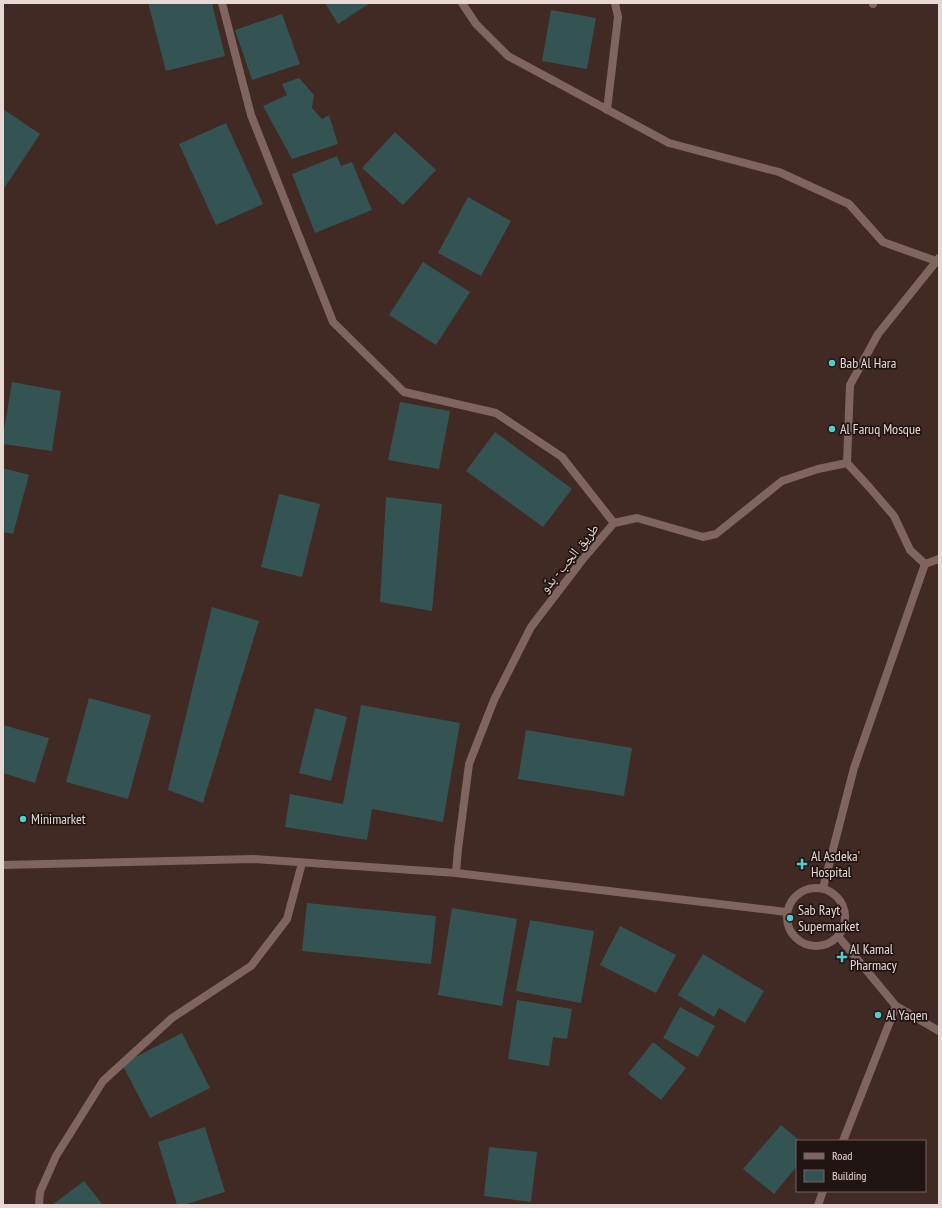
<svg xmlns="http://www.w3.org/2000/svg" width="942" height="1208" font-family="'PT Sans Narrow','Noto Naskh Arabic',sans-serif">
	<rect width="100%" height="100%" fill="#412924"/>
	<path fill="#345454" d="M148,3h64l13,53 -59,15z
		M325,3h45l-32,21z
		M551,10l45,8 -9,51 -45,-8z
		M282,14l18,50 -48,16 -17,-50z
		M299,78l15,17 -2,13 10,11 7,-4 9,29 -46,15 -29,-53 24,-11 -5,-11z
		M3,109l37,25 -37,56z
		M226,123l37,81 -47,21 -37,-81z
		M395,132l41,38 -33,35 -41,-37z
		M337,156l4,10 11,-4 20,48 -57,23 -23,-59z
		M468,197l43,24 -30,55 -43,-23z
		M423,262l47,30 -34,53 -47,-30z
		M12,382l49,9 -9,60 -49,-7v-8z
		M400,402l50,9 -11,58 -51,-9z
		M495,432l77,57 -29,38 -77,-56z
		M3,468l26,7 -16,59 -10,-2z
		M279,494l41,10 -18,73 -41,-10z
		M386,497l56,7 -10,107 -52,-9z
		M212,607l47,14 -56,182 -35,-13z
		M89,698l62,17 -23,84 -62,-17z
		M361,705l99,18 -17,99 -71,-13 -5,31 -82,-13 5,-33 53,10z
		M315,708l32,9 -16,64 -32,-8z
		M3,725l46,13 -14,45 -32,-10z
		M526,730l106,18 -8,48 -106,-17z
		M307,903l129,13 -5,48 -129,-13z
		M452,908l65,11 -15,87 -64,-11z
		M530,920l64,11 -13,72 -65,-12z
		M620,926l56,29 -20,38 -56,-28z
		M703,954l61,37 -19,32 -26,-15 -5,9 -36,-22z
		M517,1000l55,9 -5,30 -14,-2 -4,29 -41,-7z
		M680,1007l35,19 -17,31 -35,-19z
		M182,1033l28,55 -60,30 -28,-54z
		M653,1042l33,26 -25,32 -33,-26z
		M781,1125l19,16h-3v25l-23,28 -31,-25z
		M205,1127l20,65 -41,13h-7l-19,-63z
		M489,1147l48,5 -6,50 -47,-6z
		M84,1181l19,24h-51z"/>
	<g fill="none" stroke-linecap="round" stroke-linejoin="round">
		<path stroke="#7f645f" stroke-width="8" d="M222,3l29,112 82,207 71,70 92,21 66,44 52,66
			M462,3l14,21 32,32 161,87 110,29 70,32 34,38 56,20
			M873,3v1
			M607,110l11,-93 -3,-14
			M847,463l3,-78 28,-51 61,-76
			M823,888l31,-120 71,-204
			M843,1141l53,-135
			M39,1205l1,-13 16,-36 47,-75 69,-63 79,-52 36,-47 15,-56
			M818,1205l5,-14"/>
		<path stroke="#7f645f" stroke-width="8" d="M3,865l250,-6 203,14 331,39
			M456,873l2,-24 11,-85 25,-64 37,-73 52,-68 31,-36 23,-5 66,19 13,-3 66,-53 36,-12 29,-6 23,25 24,28 16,34 15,14 14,-5
			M787 917a29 29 0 1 1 58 0a29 29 0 1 1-58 0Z
			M838,936l58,70 43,25"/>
	</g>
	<g fill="#52cdce" stroke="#201513" stroke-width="1.5">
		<circle cx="832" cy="363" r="4"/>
		<circle cx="832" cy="429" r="4"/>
		<circle cx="23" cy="819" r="4"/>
		<path d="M800 858h4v4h4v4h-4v4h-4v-4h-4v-4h4z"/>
		<circle cx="790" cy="918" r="4"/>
		<path d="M840 951h4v4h4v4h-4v4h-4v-4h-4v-4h4z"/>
		<circle cx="878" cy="1015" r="4"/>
	</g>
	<g text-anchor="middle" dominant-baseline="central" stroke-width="3.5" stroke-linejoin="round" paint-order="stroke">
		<g font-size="14" fill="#e8d8d4" stroke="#201513" text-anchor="start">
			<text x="840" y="363">Bab Al Hara</text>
			<text x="840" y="429">Al Faruq Mosque</text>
			<text x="31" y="819">Minimarket</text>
			<text x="811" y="856">Al Asdeka'<tspan x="811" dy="16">Hospital</tspan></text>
			<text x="798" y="910">Sab Rayt<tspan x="798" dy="16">Supermarket</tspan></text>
			<text x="850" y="949">Al Kamal<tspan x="850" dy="16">Pharmacy</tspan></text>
			<text x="886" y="1015">Al Yaqen</text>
		</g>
		<g font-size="14" fill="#e8d8d4" stroke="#201513">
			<text transform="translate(569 558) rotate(-51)">طريق الجب - بدّو</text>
		</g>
	</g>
	<rect width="942" height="1208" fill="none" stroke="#e8d8d4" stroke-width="8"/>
	<rect x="796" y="1140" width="130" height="52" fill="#201513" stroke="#706360"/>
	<rect x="804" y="1153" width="20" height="6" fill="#7f645f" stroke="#706360"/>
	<text x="832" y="1160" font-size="12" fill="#e8d8d4">Road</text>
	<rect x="804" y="1170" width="20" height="12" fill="#345454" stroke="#706360"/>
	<text x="832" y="1180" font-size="12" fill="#e8d8d4">Building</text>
</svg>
